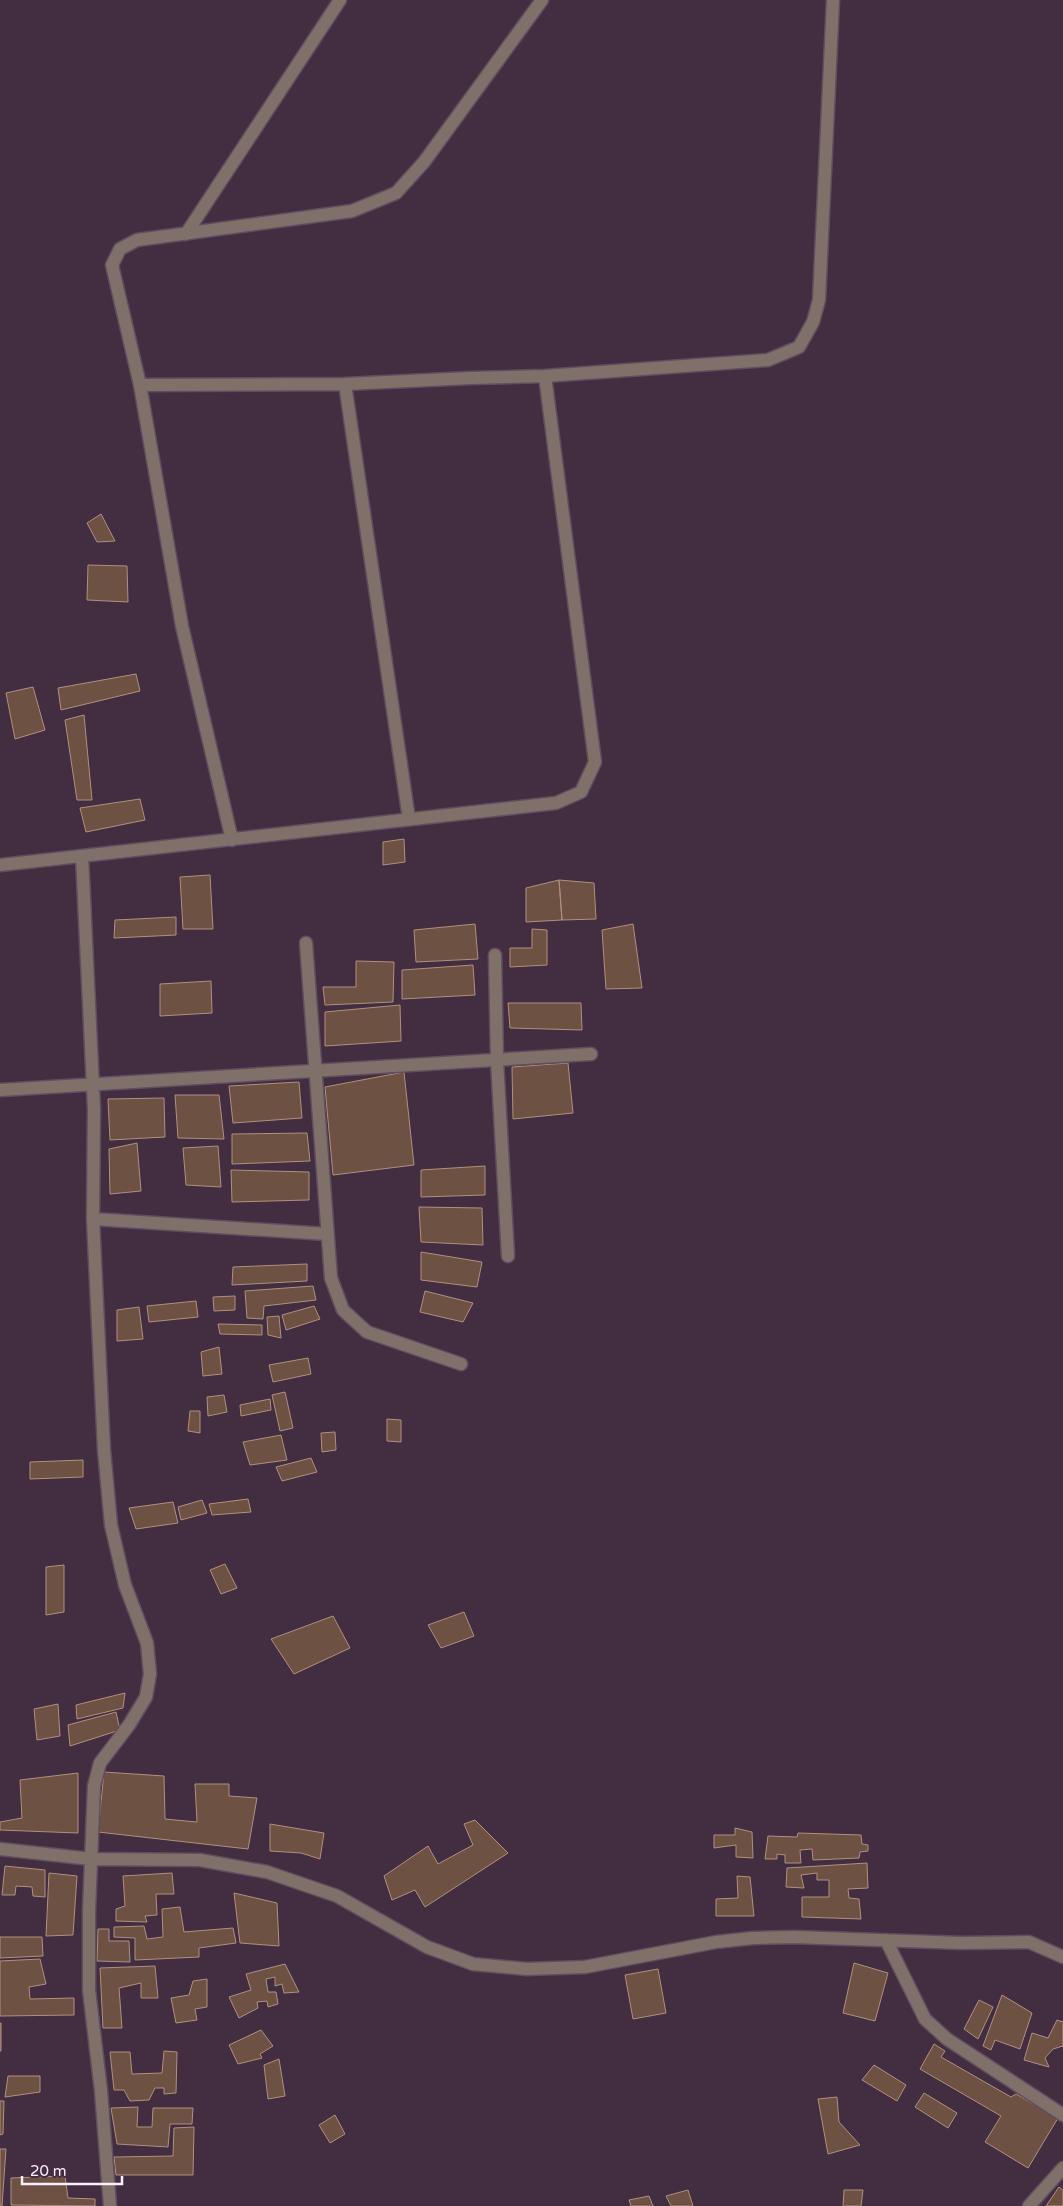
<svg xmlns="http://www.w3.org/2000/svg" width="1063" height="2206" font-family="'Varela Round',sans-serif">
	<rect width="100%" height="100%" fill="#432e41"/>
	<path fill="#6d5142" stroke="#b09080" d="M101,514l14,27 -18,1 -10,-19z
		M88,565l39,1 1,36 -41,-2z
		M136,674l4,17 -79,19 -3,-22z
		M33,687l12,43 -30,9 -9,-46z
		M84,715l8,85h-15l-12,-80z
		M140,799l5,21 -59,12 -6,-24z
		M404,839l1,23 -22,3v-23z
		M210,875l3,54h-30l-3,-52z
		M559,880l35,3 2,36 -34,1z
		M559,880l3,40 -36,2v-34z
		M176,917v18l-62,3 1,-18z
		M475,924l3,35 -62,3 -2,-32z
		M633,924l9,64 -36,1 -4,-59z
		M532,929l15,1v35l-37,2v-19h22z
		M356,961l38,1 -1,40 -68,3 -2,-18h33z
		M473,965l2,30 -73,4v-29z
		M211,981l1,32 -52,3v-32z
		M508,1003h73l1,27 -72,-2z
		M400,1005l1,36 -76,5v-34z
		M568,1063l5,50 -60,6 -1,-52z
		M404,1072l10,93 -81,10 -8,-88z
		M299,1082l3,36 -69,5 -4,-37z
		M175,1095h44l5,44 -46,-1z
		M164,1098l1,39 -55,3 -2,-41z
		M307,1133l3,28 -78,3v-30z
		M137,1143l4,48 -31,3 -1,-45z
		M218,1146l3,41 -35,-2 -3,-37z
		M485,1166v29l-64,2v-27z
		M231,1170l78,2v28l-77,2z
		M419,1207l63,1 1,37 -62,-3z
		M421,1252l61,10 -5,25 -56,-7z
		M307,1264v17l-75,4 1,-18z
		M313,1286l3,14 -52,6 -1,13 -16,-1 -2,-27z
		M425,1291l48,12 -10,19 -43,-10z
		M235,1296v14l-21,1 -1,-14z
		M196,1301l2,16 -49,5 -2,-16z
		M314,1306l6,13 -34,11 -4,-15z
		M139,1307l4,32 -26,2v-31z
		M279,1316l2,22 -13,-3 -1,-18z
		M218,1324l44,1v10l-42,-1z
		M219,1347l3,27 -19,2 -2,-24z
		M308,1358l3,16 -38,8 -4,-17z
		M285,1392l8,36 -13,3 -8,-36z
		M224,1395l3,17 -19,4 -1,-19z
		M270,1399l1,11 -30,6 -1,-11z
		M190,1411h10v22l-12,-2z
		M387,1419l14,1v22l-14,-1z
		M335,1432l1,18 -14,2 -1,-19z
		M281,1435l6,25 -37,5 -7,-23z
		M311,1458l6,14 -35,9 -6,-14z
		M83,1460v17l-53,2v-17z
		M248,1499l3,13 -39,3 -3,-11z
		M202,1500l5,13 -26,7 -3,-13z
		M173,1502l5,21 -42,6 -7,-21z
		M225,1564l12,24 -16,6 -11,-24z
		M64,1565v47l-18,3v-48z
		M464,1612l10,24 -33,12 -13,-23z
		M333,1616l17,32 -56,26 -23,-35z
		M125,1693l-2,15 -46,11 -1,-14z
		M58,1704l2,32 -23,4 -3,-31z
		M116,1712l4,18 -50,16 -2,-21z
		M104,1772l60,4 1,43 32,3 -2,-38h34v12l28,2 -9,51 -150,-17z
		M78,1773v60l-78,-3v-8l22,-4 -2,-38z
		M475,1820l33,33 -83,54 -10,-17 -23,10 -8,-24 44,-30 10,18 35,-19 -9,-21z
		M270,1824l54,9 -4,26 -19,-6 -31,-2z
		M735,1828l17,4 1,26 -17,-1v-12l-22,3v-13h21z
		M798,1833l63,2 1,9 6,1v6l-8,1 -1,6 -46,2 -1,-11 -12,1 1,13h-16v-8l-8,-1v5h-12l3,-23 29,1z
		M867,1863l1,25 -20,1 1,9 10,1 2,20 -59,-2v-20h27v-17h-12v-7l-16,2 3,13 -18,-1 1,-19z
		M5,1866l40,4v27l-12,-1 -1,-9 -16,-1 -1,9h-13z
		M49,1873l28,3 -4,59 -27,1z
		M172,1873l2,21h-18l1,21 -12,1 2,6 -31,-1v-12l9,-3 -2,-30z
		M737,1876l13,1 4,39h-38v-17l22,-1z
		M234,1893l43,10 2,43 -39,-3z
		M180,1907l4,25 49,-4 3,15 -37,5v9l-64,3v-22l-21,-1v-10l30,-1 3,13 16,-2 -1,-28z
		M98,1929h11v12h20l1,21 -33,-1z
		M0,1937h42l1,19 -43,2z
		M40,1959l6,25 -17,3 1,12 44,-1v17l-74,1v-55z
		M854,1963l34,10 -13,48 -32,-8z
		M285,1964l14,28 -15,1 -2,-9 -7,2v-9l-9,2 2,13h8l2,12 -10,3 -1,-6 -10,1 1,6 -19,10 -10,-21 22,-7 -5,-16z
		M155,1966l3,32h-17v-15l-22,5 3,40h-19l-3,-60z
		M658,1969l8,44 -33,6 -8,-44z
		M207,1979v28l-12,2 2,11 -21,3 -5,-25 18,-3 4,-14z
		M1002,1995l30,18 -12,36 -25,-9 -4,10 -8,-4z
		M979,2000l14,7 -15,32 -14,-10z
		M1057,2020l6,2v24l-10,3 -8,9 4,9 -25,-7 8,-27 16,5z
		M1,2023v28h-1v-28z
		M261,2030l12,16 -13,8 2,4 -24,6 -9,-19z
		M934,2044l11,7 -4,6 70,40 5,-3 42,24 -30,50 -43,-26 16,-26 -81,-47z
		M164,2051l13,1 -1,41 -12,1v-6h-9l-6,12 -19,1 -6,-11h-10l-4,-38h20l2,22 30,-1z
		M279,2059l6,37 -17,3 -4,-34z
		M874,2065l32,20 -9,16 -35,-21z
		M8,2076h32v16l-35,5z
		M924,2093l33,20 -9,15 -33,-21z
		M837,2097l2,25 21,23 -32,9 -10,-55z
		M0,2101h4l-1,33 -3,1z
		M138,2107l-1,20h15l1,-19h40l-1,16h-22l-2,23 -51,-3 -6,-36z
		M335,2115l10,19 -15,9 -11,-18z
		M194,2127l-1,48h-77l-2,-18 59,-1 1,-28z
		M0,2149h6l-4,57h-2z
		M65,2176l3,22 27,1v7l-84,-1v-27z
		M1059,2187l4,3v16h-17z
		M688,2190l5,16h-22l-5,-10z
		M844,2190h19l-2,16h-18z
		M649,2196l4,10h-22l-2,-6z"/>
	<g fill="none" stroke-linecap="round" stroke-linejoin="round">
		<defs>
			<path id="minor" d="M186,234l154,-234
				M345,384l64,435
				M140,385l205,-1 126,-6 74,-2 223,-16 31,-13 14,-25 6,-22 14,-300
				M232,840l-50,-214 -42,-241 -28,-120 8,-16 17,-9 215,-29 44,-18 28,-31 118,-162
				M82,856l12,253 -1,110 11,231 7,75 14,60 22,58 3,31 -4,23 -17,28 -29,38 -6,23 -5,125v79l12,101 9,115
				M0,865l556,-62 25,-11 14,-30 -50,-386
				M306,943l25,335 12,32 24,22 94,32
				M495,955l2,105 11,196
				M0,1090l591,-36
				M93,1219l234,15
				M0,1849l91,10 109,1 67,12 70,24 90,51 46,17 54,5 58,-2 131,-25 37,-4 41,-1 168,6 67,-1 34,15
				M886,1940l39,79 22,20 116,76
				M1029,2206l34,-38"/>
		</defs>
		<use href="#minor" stroke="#614d5f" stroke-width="15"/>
		<use href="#minor" stroke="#7f716a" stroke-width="12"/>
	</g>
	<path d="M22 2176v8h100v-8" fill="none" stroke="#fceefa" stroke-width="2.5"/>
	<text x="30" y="2176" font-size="15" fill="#fceefa" stroke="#432e41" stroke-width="4" paint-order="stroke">20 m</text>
</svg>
